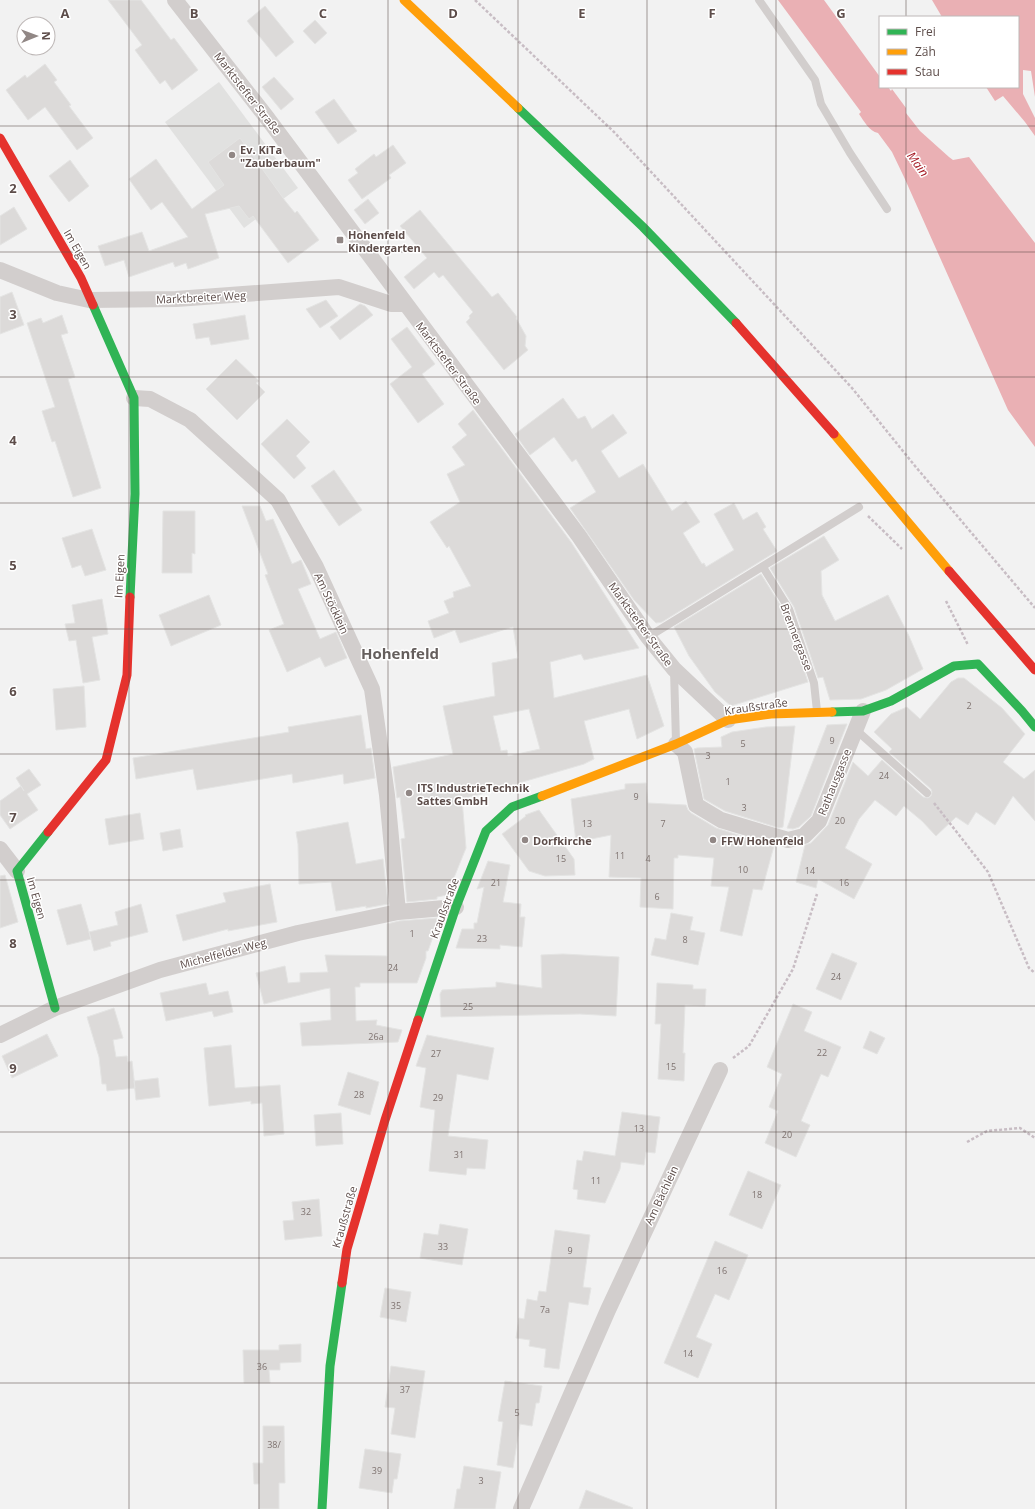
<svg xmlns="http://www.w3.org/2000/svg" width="1035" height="1509" font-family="'Open Sans',sans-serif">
	<rect width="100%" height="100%" fill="#f2f2f2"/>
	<path fill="#e1e1e0" d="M219,82l79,106 -54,40 -79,-106z"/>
	<path fill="#eab0b4" d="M778,0h46l56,77v10h8l3,4 1,-2 14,19v5l14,18 29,26 4,3 16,-3 66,86v204l-27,-37 -104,-233 -12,-25 -14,-19c-9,-2 -14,-12 -19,-19l2,-2z
		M932,0h103v97l-4,-26 -8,-1v24l12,24v18l-10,-14 -22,-26 -8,5 -9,-14h32v-70h-76z"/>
	<path fill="#dcdad9" stroke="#e4e4e3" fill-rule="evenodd" d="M108,0h33l30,40 3,-2 24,32 -26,20 -7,-10 -5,4 -25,-34 7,-5z
		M265,6l29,36 -18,15 -29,-36z
		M315,20l12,13 -12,11 -12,-13z
		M45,64l12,16 -3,2 17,23 -2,1 24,32 -16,12 -32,-43 -17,13 -22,-30 19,-15 2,3z
		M274,77l20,22 -13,11 -19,-23z
		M334,99l23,32 -19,13 -23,-32z
		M240,138l46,64 9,11 2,-2 22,29 -31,23 -35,-47 -4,3 -10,-13 -34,8 14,44 -31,11 -2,-6 -11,4 -2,-5 -44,15 -5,-17 -19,6 -7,-20 44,-14 7,19 39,-14 -26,-35 -11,8 -22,-31 27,-20 36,50 32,-24 -16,-23z
		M393,145l13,18 -17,12 2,3 -29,21 -14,-19 10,-7 -3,-4 19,-15 2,3z
		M70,160l19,26 -20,16 -20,-26z
		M368,199l11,14 -14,11 -11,-14z
		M14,207l13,22 -27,16v-29z
		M420,210l72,87 6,-4 19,24 -1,1 10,18 -1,10 3,4 -24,20 -38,-48 4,-4 -1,-2 4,-4 -30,-37 -4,3 -5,-6 -20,17 -10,-12 23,-19 -27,-32z
		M12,292l12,33 -24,9v-37z
		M326,300l12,16 -18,12 -14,-19z
		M360,304l5,2 8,9 -33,25 -10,-13z
		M62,315l6,18 -7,2 14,42 -7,2 33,109 -28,9 -18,-56 -3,1 -10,-31 13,-4 -28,-84 14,-5 2,5z
		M245,315l4,24 -38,6 -2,-8 -13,2 -3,-15z
		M407,327l28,37 -13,10 22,30 -26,19 -28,-39 22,-17 -21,-28z
		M236,359l23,22 -3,2 9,9 -28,28 -31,-31z
		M563,398l15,21 7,-3 7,13 21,-15 14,19 -26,18 18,27 24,-14 29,47 14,-10 14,21 -17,11 19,31 2,-1 2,4 28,-17 -20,-36 20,-11 9,17 14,-8 9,15 -3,2 14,22 -115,71 -6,1 -22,-23 -64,-92 26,-16 -20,-33 -4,3 -18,-25 -24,18 -15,-21z
		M473,410l98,132 68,106 -55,12 -3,-6 -31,8 4,36 93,-23 17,51 -27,13 -8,-30 -45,12 10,38 -10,5 -65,19 5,6 -14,5 -2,-3 11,-7 -57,15 4,49 -19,47 -10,2v2l-30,3 -6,-63 4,-1 -5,-41 -3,1 -4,-31 60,-13 -10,-48 52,-10 -3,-33 26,-5 -5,-31 -53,16 -5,-13 -21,8 -6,-17 21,-8 -5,-12 10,-4 -1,-5 18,-6 -22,-40 -2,2 -17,-26 30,-20 -13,-28 18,-9 -13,-18 15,-12 -9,-11zM529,709l11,40 -32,7 -1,-6 -6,1 -8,-35z
		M287,419l23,23 -14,14 10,12 -12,11 -33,-35z
		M334,470l28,40 -23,16 -28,-40z
		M242,506h18l6,15 7,-2 19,45 9,-4 10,24 -13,5 22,50 16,-7 11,26 -22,9 -5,-10 -33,15 -18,-42 15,-6 -19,-49 3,-1z
		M163,511h32v43l-3,-1v20h-30z
		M92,529l14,41 -21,6 -4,-11 -9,3 -10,-30z
		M824,536l15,24 -18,11 1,24 13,26 53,-26 21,41 14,33 -37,21 -25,9 -31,1 -7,-23 -5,1 -24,-71 -24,-39z
		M761,574l23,37 24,71 -77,24 -16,-14 -26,-36 -15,-29z
		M209,595l12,30 -50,21 -12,-31z
		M102,599l6,35 -16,3 8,43 -17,3 -7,-43 -7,1 -4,-17 10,-1 -3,-18z
		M958,678h6l38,30 23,26 -22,28 21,17 11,-9v51l-22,-25 -18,29 -19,-13 -8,13 -12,-8 -20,19 -14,-15 -18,-15 -8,10 -21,-16 -16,19 -14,29 27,16 -18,35 -36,-20 -2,9 -20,-6 9,-37 6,-2 17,-18 25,-63 15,14 14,-16 41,37 5,1 3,-2 1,-4 -1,-3 -42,-37 3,-3 -18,-17 17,-18 16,-7 13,12 31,-37z
		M84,686l2,41 -30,3 -3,-41z
		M361,715l5,34 5,-1 4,30 -31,6 -1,-10 -50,9 -1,-9 -95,16 -4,-21 -57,10 -3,-21 156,-26 -1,-5z
		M847,724l-36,92 -12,11 -6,2 -6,-1 40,-103z
		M795,726l-12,101 -4,1 -54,-17 -21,-12 -10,-50 3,-1 25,-1 -1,-10 11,-5 34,-5z
		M29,769l12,16 -14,9 11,16 -28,19 -10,-14v-14l21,-15 3,5 -8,-13z
		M646,783l2,20 38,2 2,5 3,3 25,15 58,18 -12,44 -9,-1 -11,47 -22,-5 9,-44 -18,-1 3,-28 -36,-3v3h-4l-1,51 -33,-2 1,-29 -32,-1 2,-42 -35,7 -5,-43 54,-10v-5z
		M539,810l35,49 1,16 -30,1 -16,-5 -27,-37 24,-18 -1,-1z
		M140,813l4,26 -35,6 -4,-26z
		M348,822l8,42 27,-5 5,45 -22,4v-2l-30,5 -5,-29 -32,2 -1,-40 -2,-12z
		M180,829l3,18 -20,4 -3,-18z
		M488,861l22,4 -7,37 18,2 -1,13h5l-3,30 -22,-2v4l-44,-1 6,-19h12v-6h3l7,-36 -7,2z
		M5,875l13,47 -18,6v-52z
		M270,884l7,38 -49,9v-2l-45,12 -7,-26 50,-13 -3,-9z
		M81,904l10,35 -24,6 -10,-35z
		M141,904l7,28 -38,10 1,4 -17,5 -5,-19 29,-7 -3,-13z
		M671,913l22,4 -3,13 15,3 -7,32 -47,-10 4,-17 11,2z
		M437,918v7l-9,26h-2v7l-9,25h-57v4h-5l1,34 21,-1 -1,5 26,5 -4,12 -96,4 -2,-23 31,-3 -1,-32 -6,1 -60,15 -8,-31 29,-7 3,17 12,-1v-9l28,-1 -3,-17 62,1v-32l12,-3z
		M832,953l25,10 -16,37 -25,-11z
		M563,954l56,3 -3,59 -36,-2 -139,3 -1,-23 2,-4 54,-3v-5l46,6 -1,-33z
		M206,983l3,12 19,-4 5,21 -19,5 -2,-6 -46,10 -6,-28z
		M657,983l36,2v4h13l-1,17 -20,-1 -2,48h2l-1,28 -26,-2 3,-55h-6z
		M793,1004l19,8 -8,19 37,16 -13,30 -7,-3 -20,47 9,4 -14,32 -31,-14 13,-32 -9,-4 13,-33 -15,-7z
		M114,1008l9,30 -10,2 3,17 11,-1 1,6 4,-1 3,27 -28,3 -1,-7h-4l-3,-27 -12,-40z
		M870,1031l15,7 -8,16 -14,-6z
		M47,1034l11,22 -46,22 -10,-22z
		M427,1035l67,13 -6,32 -31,-6 -9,62 40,4 -3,29 -18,-1 -1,7 -37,-4 6,-61 -15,-3 6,-39 -10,-2z
		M231,1045l4,43 45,-3 4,49 -20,2 -2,-33 -11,1v-3l-42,5 -5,-58z
		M348,1072l31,10 -9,33 -32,-10z
		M158,1078l2,19 -24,3 -2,-19z
		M622,1112l38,5 -5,36 -9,-1 -2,13 -23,-3 -1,7 -15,34 -28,-4 1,-9 -5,-1 4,-29 5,1 2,-10 31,5z
		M341,1113l2,31 -27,2 -2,-31z
		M748,1171l33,14 -19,44 -33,-14z
		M319,1199l3,37 -37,4 -2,-19 11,-1 -2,-18z
		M440,1224l28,5 -6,36 -42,-7 4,-25 14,2z
		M555,1230l35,5 -7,52 8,1 -3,17 -19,-3 -10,67 -15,-2 2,-18 -17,-3 1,-6 -14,-2 3,-20 5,1 3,-20 10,2 2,-10 7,1z
		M715,1241l33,14 -19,45 -14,-6 -19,43 16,7 -14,34 -34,-15z
		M385,1288l26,4 -5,30 -26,-5z
		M301,1344v18l-21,1v7h-11l1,13h-26l-1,-33h36v-5z
		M391,1366l34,5 -10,67 -24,-4 4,-26 -10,-1z
		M505,1381l37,5 -3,17h-3l-4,23 -12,-2 -7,44 -16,-3 6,-43 -5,-1z
		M263,1426h21l1,57h-6v26h-20v-25h-5l-1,-21h10z
		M365,1449l36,5 -4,25h-3l-2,14 -33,-5z
		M464,1466l37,6 -6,37h-41l3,-20h3z
		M586,1490l47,18 -1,1h-53z"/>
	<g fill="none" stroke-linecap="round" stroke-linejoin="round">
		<path stroke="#c8bdc4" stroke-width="2.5" stroke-dasharray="3 2" stroke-linecap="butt" d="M475,0l139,132 238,256 63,78 120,142
			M868,516l34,33
			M946,601l22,44
			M934,803l54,69 41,96 6,5
			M733,1058l16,-12 44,-77 24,-75
			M967,1142l20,-11 33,-3 15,10"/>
		<path stroke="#d2cecd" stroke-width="8" d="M759,0l56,80 6,24 29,49 37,56
			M763,567l26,42 25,74 3,28
			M648,637l211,-130
			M674,670l2,72
			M855,729l72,64"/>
		<path stroke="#d2cecd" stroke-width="16" d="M175,0l93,119 311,417 69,101 26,32 54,51
			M0,270l57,23 32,7 87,-1 163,-12 52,17h14
			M134,398l16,1 40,21 88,80 38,67 56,122 15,106 11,117
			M676,744l9,8 11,53 25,15 67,20 16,-4 15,-15 44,-110
			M0,849l17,22
			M0,1035l55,-27 105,-38 138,-37 100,-21 58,-5
			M521,1509l87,-199 112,-240"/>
		<path stroke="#30b455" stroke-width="9" d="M518,108l125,119 93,96
			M93,305l41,93 1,96 -5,103
			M832,712l31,-1 28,-10 63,-35 24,-2 44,47 13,16
			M48,832l-31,39 38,137
			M418,1020l38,-113 30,-76 26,-24 30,-11
			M322,1509l8,-143 12,-83"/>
		<path stroke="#ff9f0a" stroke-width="9" d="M404,0l114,108
			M834,434l115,137
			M542,796l134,-52 52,-24 43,-6 61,-2"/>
		<path stroke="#e5322d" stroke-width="9" d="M0,138l81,140 12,27
			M736,323l98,111
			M949,571l86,99
			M48,832l58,-72 21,-85 3,-78
			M342,1283l5,-34 38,-129 33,-100"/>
	</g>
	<path fill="none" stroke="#5d4d4a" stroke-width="1" stroke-opacity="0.55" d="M129,0v1509M259,0v1509M388,0v1509M518,0v1509M647,0v1509M776,0v1509M906,0v17M906,87v1422M0,126h1035M0,252h1035M0,377h1035M0,503h1035M0,629h1035M0,754h1035M0,880h1035M0,1006h1035M0,1132h1035M0,1258h1035M0,1383h1035"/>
	<g fill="#918785" stroke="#fff" stroke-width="1.5">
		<circle cx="232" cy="155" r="4"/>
		<rect x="336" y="236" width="8" height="8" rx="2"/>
		<circle cx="409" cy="793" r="4"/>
		<circle cx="525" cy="840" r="4"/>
		<circle cx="713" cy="840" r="4"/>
	</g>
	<g text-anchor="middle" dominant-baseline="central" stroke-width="3" stroke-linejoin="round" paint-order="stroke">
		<g font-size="9" fill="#7e726f">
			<text x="969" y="705">2</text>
			<text x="832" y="740">9</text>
			<text x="743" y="743">5</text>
			<text x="708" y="755">3</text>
			<text x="884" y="775">24</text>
			<text x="728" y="781">1</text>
			<text x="636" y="796">9</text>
			<text x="744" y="807">3</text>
			<text x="840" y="820">20</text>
			<text x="587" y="823">13</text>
			<text x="663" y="823">7</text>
			<text x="620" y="855">11</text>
			<text x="561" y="858">15</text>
			<text x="648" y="858">4</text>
			<text x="743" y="869">10</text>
			<text x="810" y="870">14</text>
			<text x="496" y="882">21</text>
			<text x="844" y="882">16</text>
			<text x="657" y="896">6</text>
			<text x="412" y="933">1</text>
			<text x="482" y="938">23</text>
			<text x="685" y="939">8</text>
			<text x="393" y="967">24</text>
			<text x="836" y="976">24</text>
			<text x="468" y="1006">25</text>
			<text x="376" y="1036">26a</text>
			<text x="822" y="1052">22</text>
			<text x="436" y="1053">27</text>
			<text x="671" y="1066">15</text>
			<text x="359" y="1094">28</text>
			<text x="438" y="1097">29</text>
			<text x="639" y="1128">13</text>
			<text x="787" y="1134">20</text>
			<text x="459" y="1154">31</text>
			<text x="596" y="1180">11</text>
			<text x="757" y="1194">18</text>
			<text x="306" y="1211">32</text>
			<text x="443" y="1246">33</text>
			<text x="570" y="1250">9</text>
			<text x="722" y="1270">16</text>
			<text x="396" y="1305">35</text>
			<text x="545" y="1309">7a</text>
			<text x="688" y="1353">14</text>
			<text x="262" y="1366">36</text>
			<text x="405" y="1389">37</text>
			<text x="517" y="1412">5</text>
			<text x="274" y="1444">38/</text>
			<text x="377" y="1470">39</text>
			<text x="481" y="1480">3</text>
		</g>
		<g font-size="11" fill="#5d4d4a" stroke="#fff">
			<text transform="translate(248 93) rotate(52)">Marktstefter Straße</text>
			<text transform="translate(78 249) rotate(60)">Im Eigen</text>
			<text transform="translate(201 297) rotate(-3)">Marktbreiter Weg</text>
			<text transform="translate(449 363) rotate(53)">Marktstefter Straße</text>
			<text transform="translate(119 576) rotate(-87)">Im Eigen</text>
			<text transform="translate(332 603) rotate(65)">Am Stöcklein</text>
			<text transform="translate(641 624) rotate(54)">Marktstefter Straße</text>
			<text transform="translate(797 637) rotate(69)">Brennergasse</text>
			<text transform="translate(756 706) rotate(-8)">Kraußstraße</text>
			<text transform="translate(834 782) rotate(-68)">Rathausgasse</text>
			<text transform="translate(37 898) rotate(74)">Im Eigen</text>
			<text transform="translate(444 908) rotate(-70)">Kraußstraße</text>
			<text transform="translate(223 953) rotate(-15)">Michelfelder Weg</text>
			<text transform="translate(661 1195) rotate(-65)">Am Bächlein</text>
			<text transform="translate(344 1217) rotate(-74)">Kraußstraße</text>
		</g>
		<g font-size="11" font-weight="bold" fill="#5d4d4a" stroke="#fff" text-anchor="start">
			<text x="240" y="149">Ev. KiTa<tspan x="240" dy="13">"Zauberbaum"</tspan></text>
			<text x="348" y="234">Hohenfeld<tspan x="348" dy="13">Kindergarten</tspan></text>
			<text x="417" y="787">ITS IndustrieTechnik<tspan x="417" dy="13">Sattes GmbH</tspan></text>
			<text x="533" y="840">Dorfkirche</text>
			<text x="721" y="840">FFW Hohenfeld</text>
		</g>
		<g font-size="12" font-style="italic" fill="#a31620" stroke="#fff">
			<text transform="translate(918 164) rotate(54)">Main</text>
		</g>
		<g font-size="15" font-weight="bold" fill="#655f5d" stroke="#fff">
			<text x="400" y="653">Hohenfeld</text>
		</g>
	</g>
	<g font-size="13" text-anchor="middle" font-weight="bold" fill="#5d4d4a" stroke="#fff" stroke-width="3" stroke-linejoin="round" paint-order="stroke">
		<text x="65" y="18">A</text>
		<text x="194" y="18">B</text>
		<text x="323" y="18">C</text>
		<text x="453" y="18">D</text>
		<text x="582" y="18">E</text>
		<text x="712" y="18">F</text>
		<text x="841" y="18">G</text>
		<text x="13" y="193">2</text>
		<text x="13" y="319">3</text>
		<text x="13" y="445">4</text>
		<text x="13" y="570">5</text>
		<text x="13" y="696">6</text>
		<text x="13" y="822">7</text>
		<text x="13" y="948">8</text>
		<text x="13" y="1073">9</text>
	</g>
	<rect x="879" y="16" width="140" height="72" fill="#ffffff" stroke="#beb8b7"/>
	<rect x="887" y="29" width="20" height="6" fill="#30b455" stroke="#beb8b7"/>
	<text x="915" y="36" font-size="12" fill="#5d4d4a">Frei</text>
	<rect x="887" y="49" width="20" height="6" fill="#ff9f0a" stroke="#beb8b7"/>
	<text x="915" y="56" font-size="12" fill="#5d4d4a">Zäh</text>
	<rect x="887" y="69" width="20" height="6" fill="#e5322d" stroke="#beb8b7"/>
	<text x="915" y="76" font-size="12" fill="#5d4d4a">Stau</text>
	<g transform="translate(36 36) rotate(89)"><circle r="19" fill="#ffffff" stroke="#beb8b7"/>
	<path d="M0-3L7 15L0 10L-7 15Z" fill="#918785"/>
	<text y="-6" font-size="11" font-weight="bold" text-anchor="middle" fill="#5d4d4a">N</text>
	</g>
</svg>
